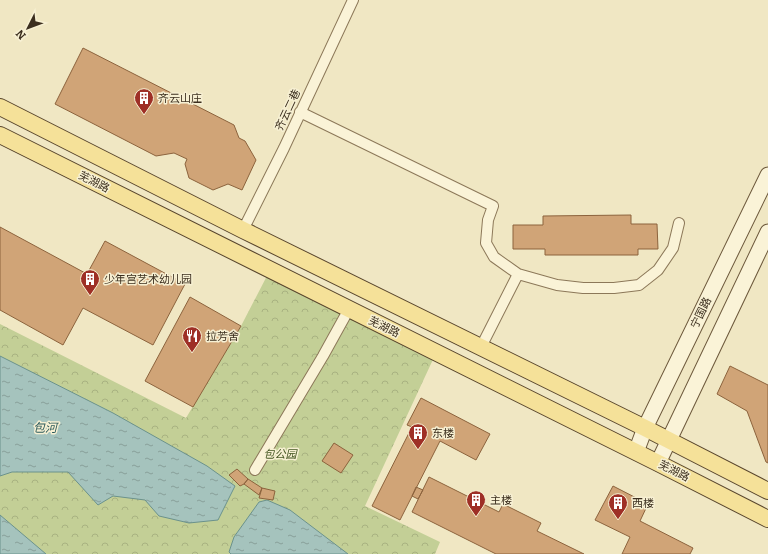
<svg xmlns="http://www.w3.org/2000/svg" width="768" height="554" font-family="Bitter,'Noto Sans SC',serif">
	<defs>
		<pattern id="forest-crowns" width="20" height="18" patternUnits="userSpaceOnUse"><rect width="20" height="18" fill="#c3cf96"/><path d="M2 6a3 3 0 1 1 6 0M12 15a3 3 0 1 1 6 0" fill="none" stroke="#a8b281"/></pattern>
		<pattern id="water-ripples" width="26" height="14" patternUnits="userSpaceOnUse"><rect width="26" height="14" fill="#a5c3bd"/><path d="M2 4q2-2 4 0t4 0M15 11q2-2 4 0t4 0" fill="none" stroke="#889f99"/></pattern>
	</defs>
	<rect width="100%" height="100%" fill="#f0e7c3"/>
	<path fill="url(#forest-crowns)" d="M270,270l166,83 -71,153 75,36 -5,12h-435v-230l186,94 55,-92z"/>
	<path fill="url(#water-ripples)" stroke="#6b928c" d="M0,356l113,57 94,53 28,20 -17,34 -29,3 -30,-7 -14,-16 -32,-4 -15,9 -30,-33h-56l-12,4z
		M267,500l23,10 58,44h-117l-2,-2 5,-15 25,-35z
		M0,515l46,39h-46z"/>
	<path fill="#d0a477" stroke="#8c633d" d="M83,48l151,77 5,13 6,3 11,19 -14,30 -14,-6 -15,6 -24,-12 -4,-14 2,-5 -13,-6 -18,3 -101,-52z
		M631,215v9h26l1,25h-20v6h-93v-6h-32v-24h30v-9z
		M0,227l87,47 18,-33 80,43 -32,61 -70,-37 -20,37 -63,-35z
		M190,297l51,29 -48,81 -48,-26z
		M730,366l38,19v78l-2,-1 -19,-51 -30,-17z
		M421,398l69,36 -14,26 -36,-19 -40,79 -28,-14 40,-79 -5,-2z
		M334,443l19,12 -12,18 -19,-12z
		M237,469l11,10 -4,5 -4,2 -11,-11z
		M429,477l70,35 4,-8 38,19 -4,8 47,23h-88l-84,-42z
		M248,479l14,9 -3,7 -15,-11z
		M613,486l35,18 -8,17 53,27 -3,6h-68l8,-17 -35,-17z
		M416,487l7,3 -5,9 -6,-3z
		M262,488l13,3 -2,9 -14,-2z"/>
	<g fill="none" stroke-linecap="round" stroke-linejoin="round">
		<defs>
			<path id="minor" d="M300,112l193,94 -5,14 -2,23 8,14 24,17 39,11 26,3h31l25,-3 19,-15 15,-22 6,-25
				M243,230l41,-82 69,-148
				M481,347l37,-73
				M255,470l68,-114 26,-47"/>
			<path id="secondary" d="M636,452l9,-24 123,-253
				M658,463l110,-231"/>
			<path id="primary" d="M0,107l243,123 402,198 123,63
				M0,135l658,328 110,56"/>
		</defs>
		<use href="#minor" stroke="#8c7859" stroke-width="12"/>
		<use href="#secondary" stroke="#6d593c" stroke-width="17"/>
		<use href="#primary" stroke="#59462d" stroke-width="18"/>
		<use href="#minor" stroke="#faf3d7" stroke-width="10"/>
		<use href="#secondary" stroke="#faf3d7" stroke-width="15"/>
		<use href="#primary" stroke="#f5e199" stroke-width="16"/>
	</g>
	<defs>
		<symbol id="building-pin" viewBox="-11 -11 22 30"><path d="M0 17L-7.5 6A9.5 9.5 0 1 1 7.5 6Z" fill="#9e2f26" stroke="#f7f0d3"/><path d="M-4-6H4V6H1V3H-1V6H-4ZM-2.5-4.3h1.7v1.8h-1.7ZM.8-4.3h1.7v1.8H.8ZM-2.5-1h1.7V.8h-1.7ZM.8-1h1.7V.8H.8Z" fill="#fff"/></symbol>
		<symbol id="restaurant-pin" viewBox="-11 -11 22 30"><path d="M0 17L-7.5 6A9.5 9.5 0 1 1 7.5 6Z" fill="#9e2f26" stroke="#f7f0d3"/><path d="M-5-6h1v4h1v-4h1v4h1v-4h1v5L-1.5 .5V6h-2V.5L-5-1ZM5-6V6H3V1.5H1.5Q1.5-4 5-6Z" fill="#fff"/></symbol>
	</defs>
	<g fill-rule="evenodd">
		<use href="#building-pin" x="133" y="87" width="22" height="30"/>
		<use href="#building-pin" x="79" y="268" width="22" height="30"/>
		<use href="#restaurant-pin" x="181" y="325" width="22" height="30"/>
		<use href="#building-pin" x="407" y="422" width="22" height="30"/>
		<use href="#building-pin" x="465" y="489" width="22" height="30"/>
		<use href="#building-pin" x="607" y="492" width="22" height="30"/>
	</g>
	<g text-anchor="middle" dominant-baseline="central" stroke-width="3" stroke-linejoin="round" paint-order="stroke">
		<g font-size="11" fill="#3b2e1e" stroke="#f7f0d3" text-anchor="start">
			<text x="158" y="98">齐云山庄</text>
			<text x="104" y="279">少年宫艺术幼儿园</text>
			<text x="206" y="336">拉芳舍</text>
			<text x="432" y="433">东楼</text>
			<text x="490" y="500">主楼</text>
			<text x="632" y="503">西楼</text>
		</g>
		<g font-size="11" fill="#3b2e1e" stroke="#f7f0d3">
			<text transform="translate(288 110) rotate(-65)">齐云二巷</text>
			<text transform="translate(94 182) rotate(27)">芜湖路</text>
			<text transform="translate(701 313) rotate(-64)">宁国路</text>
			<text transform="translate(384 327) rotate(26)">芜湖路</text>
			<text transform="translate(674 471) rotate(27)">芜湖路</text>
		</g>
		<g font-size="11" font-style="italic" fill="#465823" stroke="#f7f0d3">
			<text x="280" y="454">包公园</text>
		</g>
		<g font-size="12" font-style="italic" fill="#2c5a5b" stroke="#f7f0d3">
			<text x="45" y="428">包河</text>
		</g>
	</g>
	<g transform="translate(28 28) rotate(228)" stroke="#f7f0d3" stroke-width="3" paint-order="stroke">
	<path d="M0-3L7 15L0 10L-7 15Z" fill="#3b2e1e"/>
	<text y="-6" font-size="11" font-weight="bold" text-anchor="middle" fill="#3b2e1e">N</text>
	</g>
</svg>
